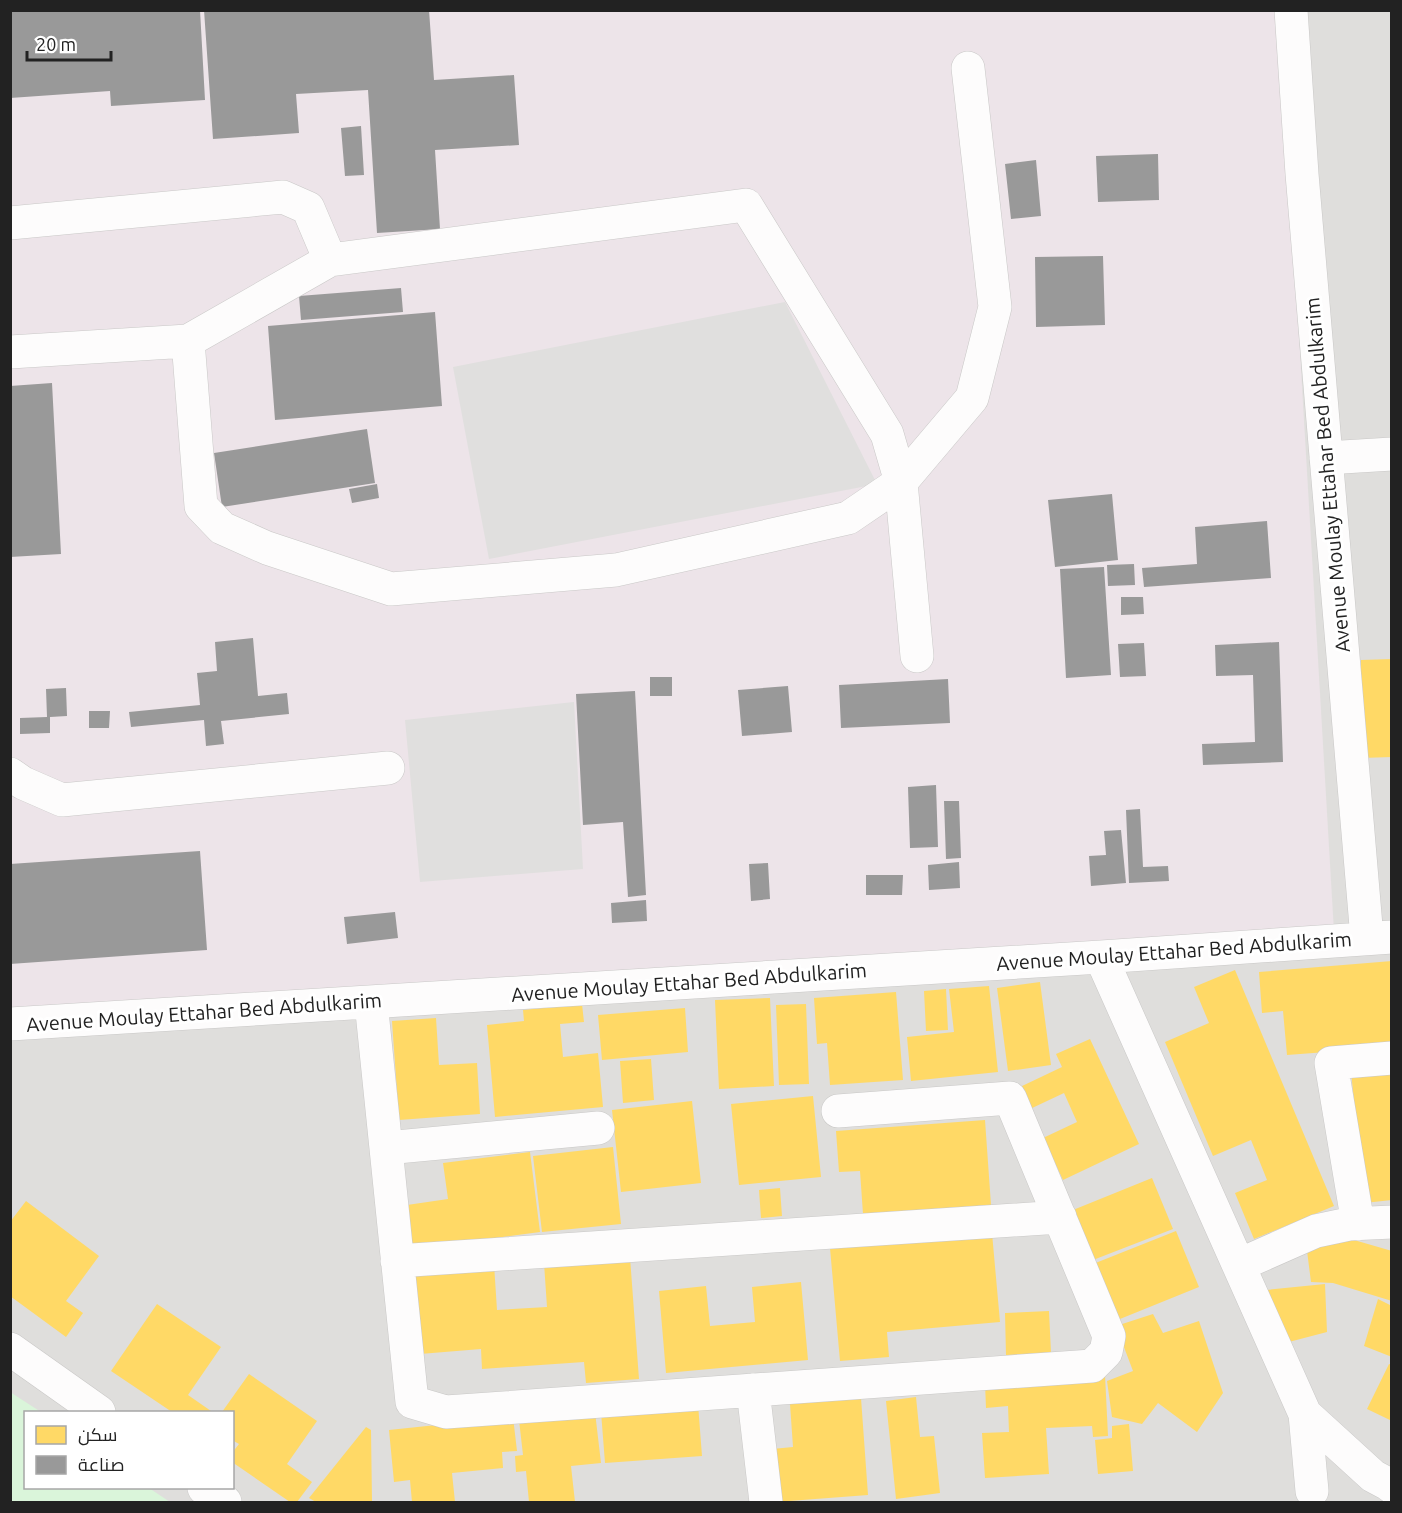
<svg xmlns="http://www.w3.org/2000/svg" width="1402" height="1513" font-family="Ubuntu,Cairo,sans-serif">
	<rect width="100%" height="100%" fill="#f0eeeb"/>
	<path fill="#dfdedc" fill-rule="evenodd" d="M10,11h1381v1491h-1380zM26,1412h206v76h-206z"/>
	<path fill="#ede4e9" d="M11,11h1269l54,921 -1323,79z"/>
	<path fill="#daf5da" d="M10,1392l31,20h-15v76h123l21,14h-159z"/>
	<path fill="#e0dfde" d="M785,302l92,182 -388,75 -36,-192z
		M574,702l9,167 -163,13 -15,-162z"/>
	<path fill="#ffd966" d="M1392,659v98l-31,1v-98z
		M1392,961v86l-105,8 -4,-44 -21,2 -3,-41z
		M1235,970l99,236 -80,33 -19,-46 32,-13 -16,-40 -38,16 -48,-114 44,-19 -15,-36z
		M1040,982l11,83 -43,6 -11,-83z
		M989,986l9,86 -87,9 -4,-44 47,-5 -5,-43z
		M946,989l2,41 -22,1 -2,-40z
		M896,992l7,88 -73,5 -3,-42 -10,1 -3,-46z
		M770,998l4,88 -55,3 -4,-89z
		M582,1004l2,18 -24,2 3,33 35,-4 5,54 -108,10 -8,-92 37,-4 -1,-11z
		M806,1004l3,80 -30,1 -3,-80z
		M685,1008l3,44 -86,8 -4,-45z
		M436,1018l3,47 38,-2 3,51 -81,6 -7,-99z
		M1090,1039l49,105 -76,36 -20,-42 34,-16 -13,-29 -34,16 -10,-22 42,-20 -6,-13z
		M651,1059l3,41 -31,3 -3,-42z
		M1392,1067v133l-28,3 -13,-132z
		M813,1096l8,81 -82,8 -8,-81z
		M692,1101l9,82 -80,9 -9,-82z
		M985,1120l6,85 -128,9 -3,-43 -21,1 -3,-41z
		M613,1147l8,77 -79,8 -9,-76z
		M530,1152l10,80 -128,17 -5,-44 41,-6 -5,-36z
		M1152,1178l21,51 -80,31 -20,-50z
		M780,1188l2,28 -21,2 -2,-28z
		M26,1201l73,55 -33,45 17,12 -17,24 -56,-41v-74z
		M1176,1231l23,56 -84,34 -22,-57z
		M992,1233l8,89 -113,10 2,25 -49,4 -10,-113z
		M1354,1240l38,11v50l-59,-18 -22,-1 -5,-39z
		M630,1257l9,122 -53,4 -2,-21 -102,7 -1,-20 -61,5 -6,-83 80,-7 3,46 50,-3 -3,-44z
		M801,1282l7,78 -142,13 -7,-82 47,-5 4,40 45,-4 -3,-35z
		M1325,1284l2,48 -42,11 -19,-53z
		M1378,1299l14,7v51l-28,-11z
		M157,1304l64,43 -33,48 23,16 -2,1h-37l-61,-41z
		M1049,1311l2,42 -45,2 -1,-42z
		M1153,1314l10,19 36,-12 24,72 -26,39 -39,-29 -16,21 -30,-7 -5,-36 26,-10 -17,-45z
		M1389,1364l3,1v56l-25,-12z
		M249,1374l68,47 -30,43 25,18 -15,20h-7l-58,-40v-9l7,-9 -7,-4v-28h-10z
		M1105,1375l3,61 -15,1 -1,-11 -46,2 3,46 -64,4 -3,-45 27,-1 -1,-26 -22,2 -1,-25z
		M916,1397l4,40 14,-1 6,57 -44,6 -10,-98z
		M861,1398l7,97 -92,7 -4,-53 21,-2 -3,-43z
		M698,1404l4,52 -97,7 -4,-51z
		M595,1412l6,51 -30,3 4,36h-46l-3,-31 -10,1 -1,-16 8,-1 -4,-35z
		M513,1417l4,34 -15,1 1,16 -51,5 3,29h-43l-2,-22 -16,2 -5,-52z
		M1129,1424l4,47 -35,3 -3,-34 17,-2v-12z
		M366,1427l5,3 1,72h-56l-7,-4z"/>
	<path fill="#999" d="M10,10h190l5,90 -94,6 -1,-15 -100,7z
		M204,10h225l5,70 80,-5 5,70 -84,5 5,79 -63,4 -9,-143 -72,4 3,39 -86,6z
		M361,126l3,49 -19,1 -4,-48z
		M1158,154l1,46 -61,2 -2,-46z
		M1036,160l5,56 -30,3 -6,-55z
		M1103,256l2,69 -69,2 -1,-70z
		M401,288l2,24 -102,8 -2,-24z
		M435,312l7,94 -167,14 -7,-94z
		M52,383l9,171 -51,3v-171z
		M367,429l8,54 -153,24 -8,-54z
		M377,484l2,14 -27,5 -3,-14z
		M1112,494l6,66 -63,7 -7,-67z
		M1267,521l4,57 -127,9 -2,-19 55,-4 -2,-37z
		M1134,564l1,21 -27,1 -1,-21z
		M1104,567l7,108 -45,3 -6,-109z
		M1121,597h22l1,17 -23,1z
		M253,638l5,58 29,-3 2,21 -68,7 3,23 -18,2 -2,-26 -73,7 -2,-15 71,-7 -3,-32 20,-2 -2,-29z
		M1279,642l4,120 -80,3 -1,-21 53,-2 -2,-67 -37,1 -1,-31z
		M1144,643l2,33 -26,1 -2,-33z
		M650,677h22v19h-22z
		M948,679l2,44 -109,5 -2,-43z
		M788,686l4,46 -50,4 -4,-46z
		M66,688l1,28 -17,1v16l-30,1v-16l27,-1 -1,-28z
		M635,691l11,204 -18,2 -5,-75 -40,3 -7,-131z
		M89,711h21l-1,17h-20z
		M936,785l2,62 -28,1 -2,-61z
		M944,801h15l2,57 -15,1z
		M1140,809l3,58 25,-1 1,15 -40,2 -3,-73z
		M1121,830l5,53 -35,3 -2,-30 17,-1 -2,-24z
		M200,851l7,99 -197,14v-100z
		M959,862l1,26 -31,2 -1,-25z
		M768,863l2,36 -19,2 -2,-37z
		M866,875h37l-1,20h-36z
		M646,900l1,21 -35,2 -1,-20z
		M395,912l3,26 -51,6 -3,-27z"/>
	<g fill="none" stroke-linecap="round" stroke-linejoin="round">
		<defs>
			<path id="minor" d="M1291,10l11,164 65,764
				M10,223l273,-26 25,11 22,52
				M188,341l13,165 21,22 45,20 124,41 225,-19 232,-52 53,-36 71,-84 23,-91 -27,-239
				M10,352l178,-11 142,-81 416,-55 141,229 14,48 16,174
				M1326,458l66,-4
				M10,774l13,9 39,17 326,-32
				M1101,957l204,457 7,77
				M371,1002l41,400 34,10 646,-46 14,-14 3,-16 -99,-238 -172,13
				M10,1024l1091,-67 291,-20
				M386,1148l212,-20
				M1358,1224l-27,-161 61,-5
				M397,1261l663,-44
				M1239,1265l77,-34 33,-7 43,-2
				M10,1349l89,63
				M753,1390l13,112
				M1305,1414l68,62 15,8 4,3
				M204,1488l21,14"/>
		</defs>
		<use href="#minor" stroke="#c9c8c7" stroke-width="34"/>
		<use href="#minor" stroke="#fdfcfc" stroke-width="33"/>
	</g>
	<g text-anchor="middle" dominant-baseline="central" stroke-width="6" stroke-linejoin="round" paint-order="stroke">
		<g font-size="20" fill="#222" stroke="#fff">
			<text transform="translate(1327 475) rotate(-95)">Avenue Moulay Ettahar Bed Abdulkarim</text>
			<text transform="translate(1174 951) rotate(-4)">Avenue Moulay Ettahar Bed Abdulkarim</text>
			<text transform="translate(689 982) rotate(-4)">Avenue Moulay Ettahar Bed Abdulkarim</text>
			<text transform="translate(204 1012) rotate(-4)">Avenue Moulay Ettahar Bed Abdulkarim</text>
		</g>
	</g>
	<rect width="1402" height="1513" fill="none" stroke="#222222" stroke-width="24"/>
	<rect x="24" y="1411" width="210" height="78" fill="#ffffff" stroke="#a7a7a7" stroke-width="1.5"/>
	<rect x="36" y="1426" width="30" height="18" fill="#ffd966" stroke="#a7a7a7" stroke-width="1.5"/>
	<text x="78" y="1441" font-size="18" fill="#222222">سكن</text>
	<rect x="36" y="1456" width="30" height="18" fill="#999999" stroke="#a7a7a7" stroke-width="1.5"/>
	<text x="78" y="1471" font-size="18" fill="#222222">صناعة</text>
	<path d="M27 51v9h84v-9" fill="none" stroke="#222222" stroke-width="3"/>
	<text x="36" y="51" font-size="18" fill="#222222" stroke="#ffffff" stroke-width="4.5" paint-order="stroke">20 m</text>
</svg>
